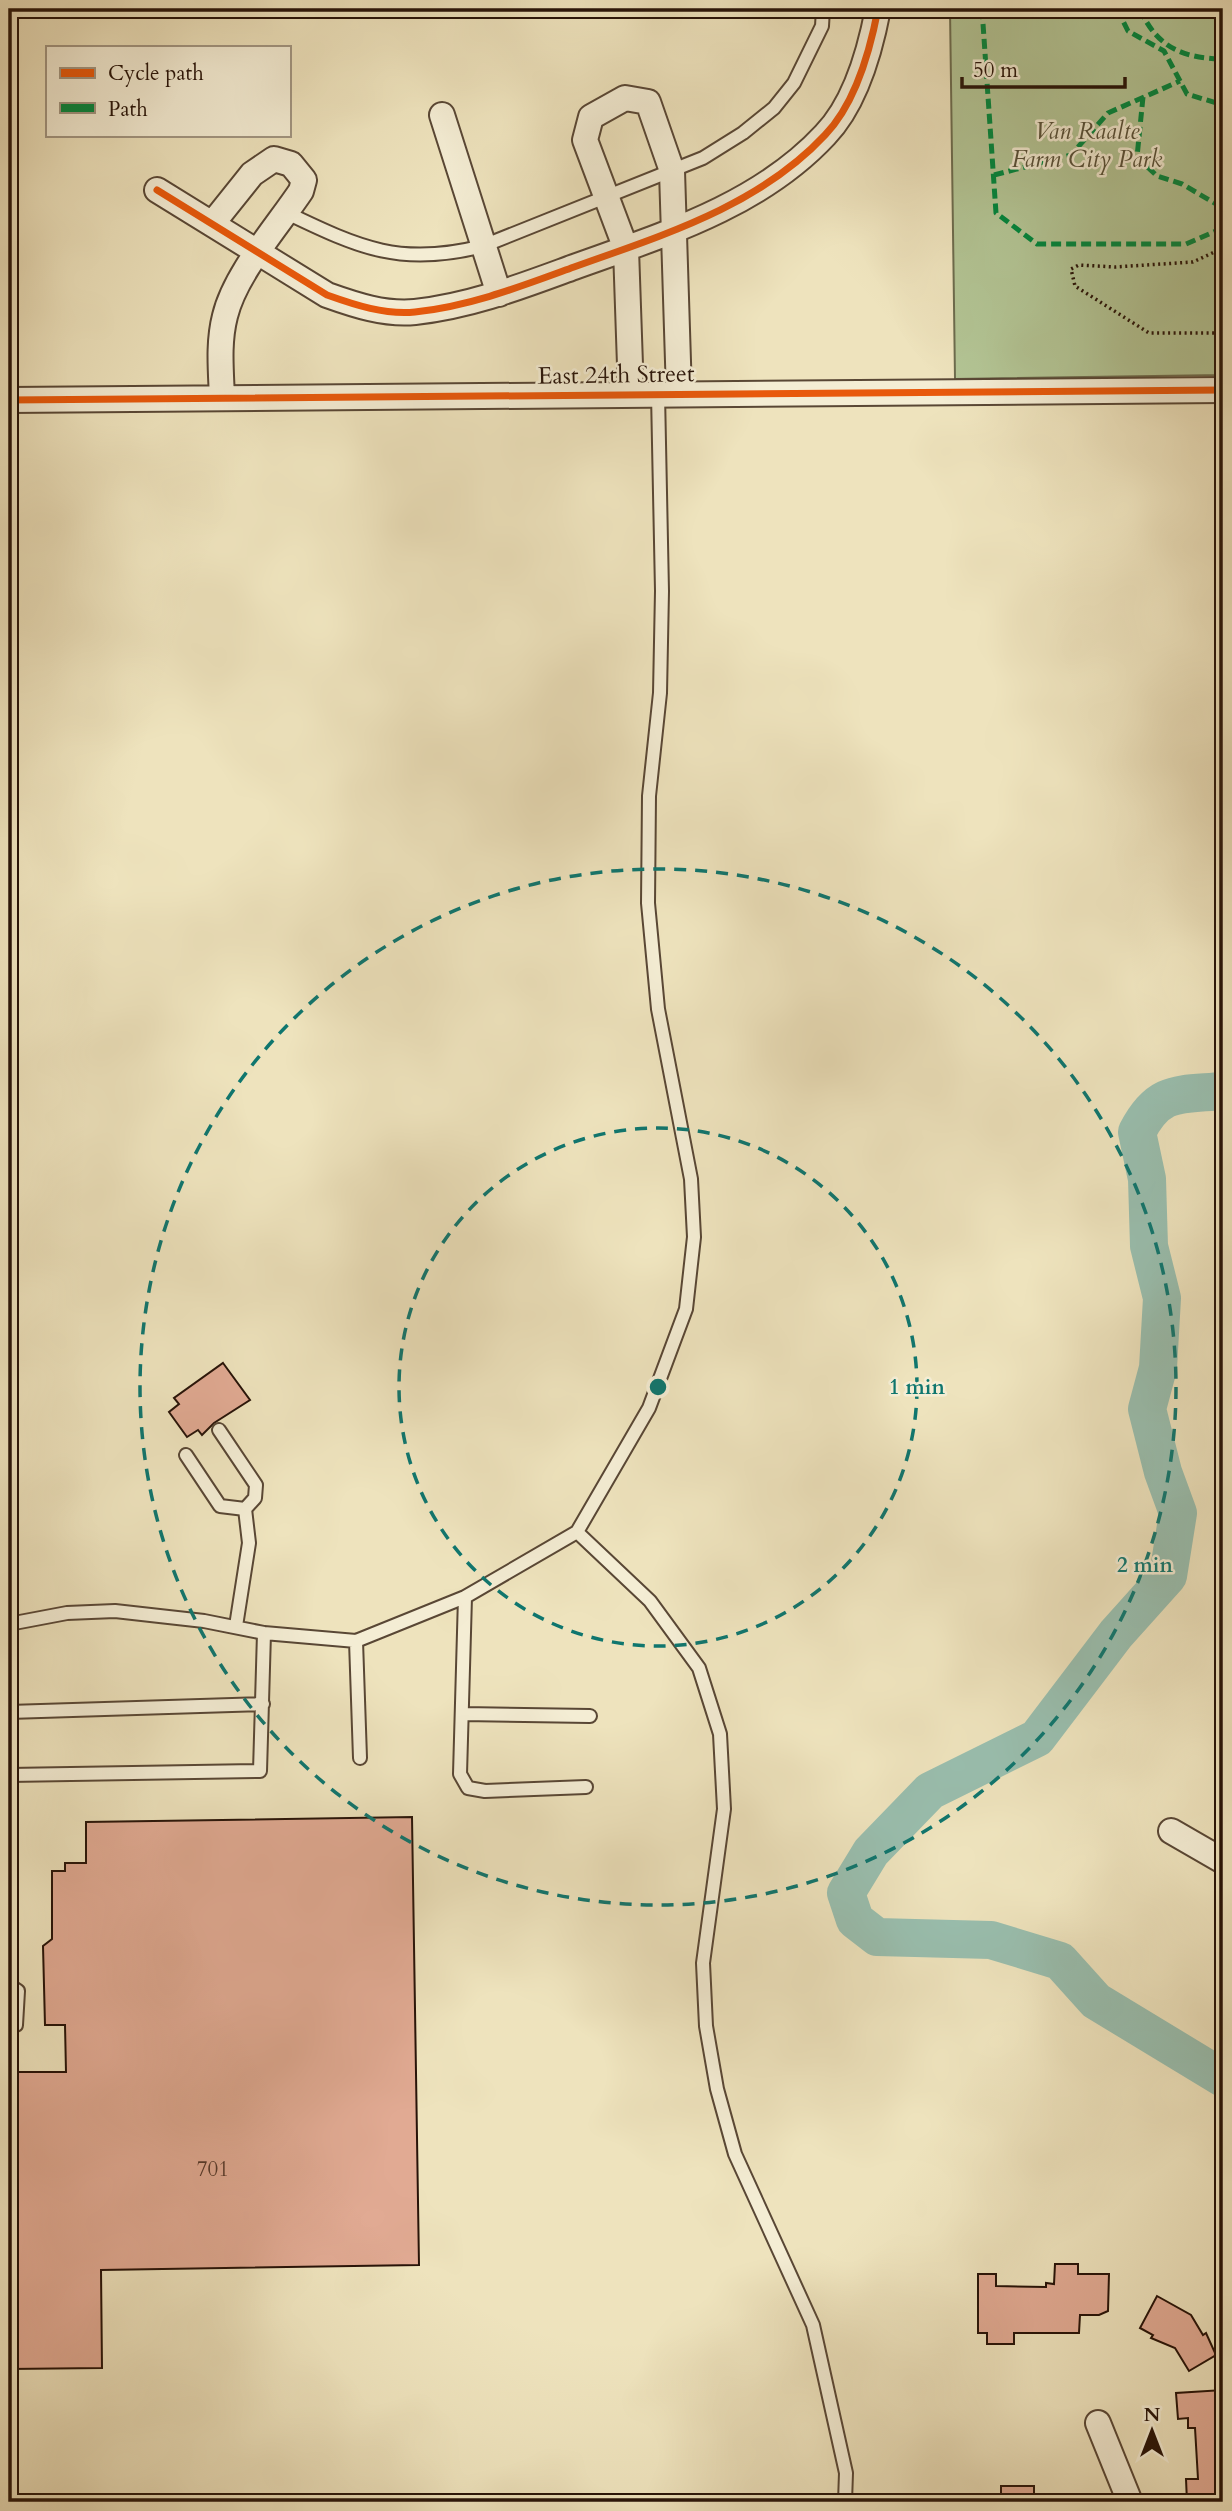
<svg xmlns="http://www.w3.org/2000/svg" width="1232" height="2511" font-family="Cardo,serif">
	<rect width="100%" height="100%" fill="#eee3bd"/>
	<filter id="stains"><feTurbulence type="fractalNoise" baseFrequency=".00286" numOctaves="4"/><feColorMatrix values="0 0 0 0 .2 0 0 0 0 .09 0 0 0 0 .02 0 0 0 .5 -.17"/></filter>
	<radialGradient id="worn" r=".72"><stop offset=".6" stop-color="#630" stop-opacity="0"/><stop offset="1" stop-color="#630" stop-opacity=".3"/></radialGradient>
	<path fill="#b3c595" stroke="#6d6c4e" stroke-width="2" d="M950,9h273v366l-268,4z"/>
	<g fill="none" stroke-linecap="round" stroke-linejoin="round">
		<path stroke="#99beae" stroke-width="38" d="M1223,1091c-44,4 -64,-2 -86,41l10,47 2,67 13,52 -4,70 -11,41 16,63 15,41 -10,63 -52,58 -79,104 -107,53 -59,61 -25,41 9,27 22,17 114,3 69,21 36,40 127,77"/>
	</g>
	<path fill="#e1aa93" stroke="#271308" stroke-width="2" d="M223,1363l27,37 -36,23 -12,12 -4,-5 -11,7 -18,-25 10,-8 -5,-6z
		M412,1817l7,448 -318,5 1,98 -93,1v-297h57l-1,-47h-20l-2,-79 9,-7v-68h13v-8h21v-41z
		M1055,2264h23v10h31l-1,37 -9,4h-19l-1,18h-65v11h-27v-11h-9v-59h18v12l50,1v-4l8,1z
		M1157,2296l34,19 12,20 3,-2 10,22 -27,16 -14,-23 -24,-10 2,-3 -13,-7z
		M1223,2390v112h-36l-1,-23h12l-3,-51h-7v-10l-10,1 -2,-26z
		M1001,2486h33v16h-33z"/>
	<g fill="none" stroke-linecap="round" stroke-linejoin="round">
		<defs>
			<path id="lane" d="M287,213c73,35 114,54 196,33l220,-88 40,-25 31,-25 20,-25 28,-57 1,-17
				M186,1455l34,51 25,3 10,-11 1,-13 -37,-55
				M577,1532l73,69 49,67 21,66 4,75 -21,154 3,63 11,63 18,65 78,171 33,148 -1,29
				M465,1597l-5,177 8,14 17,3 101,-4
				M9,1624l58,-11 48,-2 89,10 60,12 92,8 109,-44 112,-65 72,-124 37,-99 8,-72 -3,-58 -33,-170 -10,-106 1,-107 11,-103 2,-102 -4,-197
				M236,1626l13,-83 -4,-34
				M356,1641l4,117
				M9,1712l254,-8
				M463,1714l127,2
				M9,1775l251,-4 4,-138
				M9,1985l9,6 -2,34 -7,3"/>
			<path id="street" d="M442,115l57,179
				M157,190l170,105c28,10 58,20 88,17 56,-6 107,-26 159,-45 89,-32 185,-61 251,-132 31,-32 45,-84 53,-126
				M212,224l40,-50 22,-15 17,5 13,16 -3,11c-24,36 -66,83 -76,125 -7,27 -4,55 -3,82
				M631,394l-5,-145 -41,-109 6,-23 34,-19 23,4 24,69 7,222
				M9,400l1214,-10
				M1171,1831l52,30
				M1098,2423l32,79"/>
		</defs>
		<use href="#lane" stroke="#594735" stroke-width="16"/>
		<use href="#street" stroke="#594735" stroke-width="28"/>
		<path stroke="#271308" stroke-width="3.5" stroke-dasharray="2 3.5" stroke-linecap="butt" d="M1223,248l-30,14 -78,5 -36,-2 -8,4 4,17 74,47h74"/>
		<use href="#lane" stroke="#f4edd4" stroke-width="12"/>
		<use href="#street" stroke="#f4edd4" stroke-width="24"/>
		<path stroke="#00873e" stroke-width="5" stroke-dasharray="10 5" stroke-linecap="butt" d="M982,9l14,204 41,31h149l37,-16
			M1117,9l11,22 36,20 23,43 36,11
			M1140,9c17,39 43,49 83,50
			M1143,97l-6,60 20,19 25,8 41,24
			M994,175l77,-20 37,-42 72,-32"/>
		<defs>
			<path id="cycleway" d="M157,190l170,105c28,10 58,20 88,17 56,-6 107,-26 159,-45 89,-32 185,-61 251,-132 31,-32 45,-84 53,-126
				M9,400l1214,-10"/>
		</defs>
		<use href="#cycleway" stroke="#f4edd4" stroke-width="11"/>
		<use href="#cycleway" stroke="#e8590c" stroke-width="7"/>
	</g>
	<g fill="none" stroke="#0f766e" stroke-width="3.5" stroke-dasharray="12 9">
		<circle cx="658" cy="1387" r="259"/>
		<circle cx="658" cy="1387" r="518"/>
	</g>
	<g text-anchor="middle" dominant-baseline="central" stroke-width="5" stroke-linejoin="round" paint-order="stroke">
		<g font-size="21" fill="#56392b">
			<text x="213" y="2169">701</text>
		</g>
		<g font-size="24" font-style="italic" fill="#585139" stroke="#f4edd4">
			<text x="1087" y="131">Van Raalte<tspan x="1087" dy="28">Farm City Park</tspan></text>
		</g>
		<g font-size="24" fill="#271308" stroke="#f4edd4">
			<text transform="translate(616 375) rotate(-1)">East 24th Street</text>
		</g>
	</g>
	<circle cx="658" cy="1387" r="10" fill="#0f766e" stroke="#f4edd4" stroke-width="3.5"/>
	<g font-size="21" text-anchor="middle" font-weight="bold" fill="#0f766e" stroke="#f4edd4" stroke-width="5" stroke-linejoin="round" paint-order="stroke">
		<text x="917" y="1394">1 min</text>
		<text x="1145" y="1572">2 min</text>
	</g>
	<rect width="1232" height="2511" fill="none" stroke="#eee3bd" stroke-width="35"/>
	<rect x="10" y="10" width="1211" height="2490" fill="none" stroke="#271308" stroke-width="3.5"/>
	<rect x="18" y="18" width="1197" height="2476" fill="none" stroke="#271308" stroke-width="2"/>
	<rect x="46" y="46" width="245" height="91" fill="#f4edd4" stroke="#a29682" stroke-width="2"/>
	<rect x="60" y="68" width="35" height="10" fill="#e8590c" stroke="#a29682" stroke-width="2"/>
	<text x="108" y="80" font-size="21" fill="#271308">Cycle path</text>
	<rect x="60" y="103" width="35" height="10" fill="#00873e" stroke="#a29682" stroke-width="2"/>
	<text x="108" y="116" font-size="21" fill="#271308">Path</text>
	<g transform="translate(1152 2431)" stroke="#f4edd4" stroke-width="5" paint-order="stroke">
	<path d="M0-5L12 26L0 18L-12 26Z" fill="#271308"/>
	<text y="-10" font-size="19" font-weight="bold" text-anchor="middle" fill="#271308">N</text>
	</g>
	<path d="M962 77v10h163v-10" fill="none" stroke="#271308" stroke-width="3.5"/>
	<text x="973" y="77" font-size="21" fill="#271308" stroke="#f4edd4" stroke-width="5" paint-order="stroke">50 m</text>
	<rect width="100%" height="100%" filter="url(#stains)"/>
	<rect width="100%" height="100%" fill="url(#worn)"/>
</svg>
